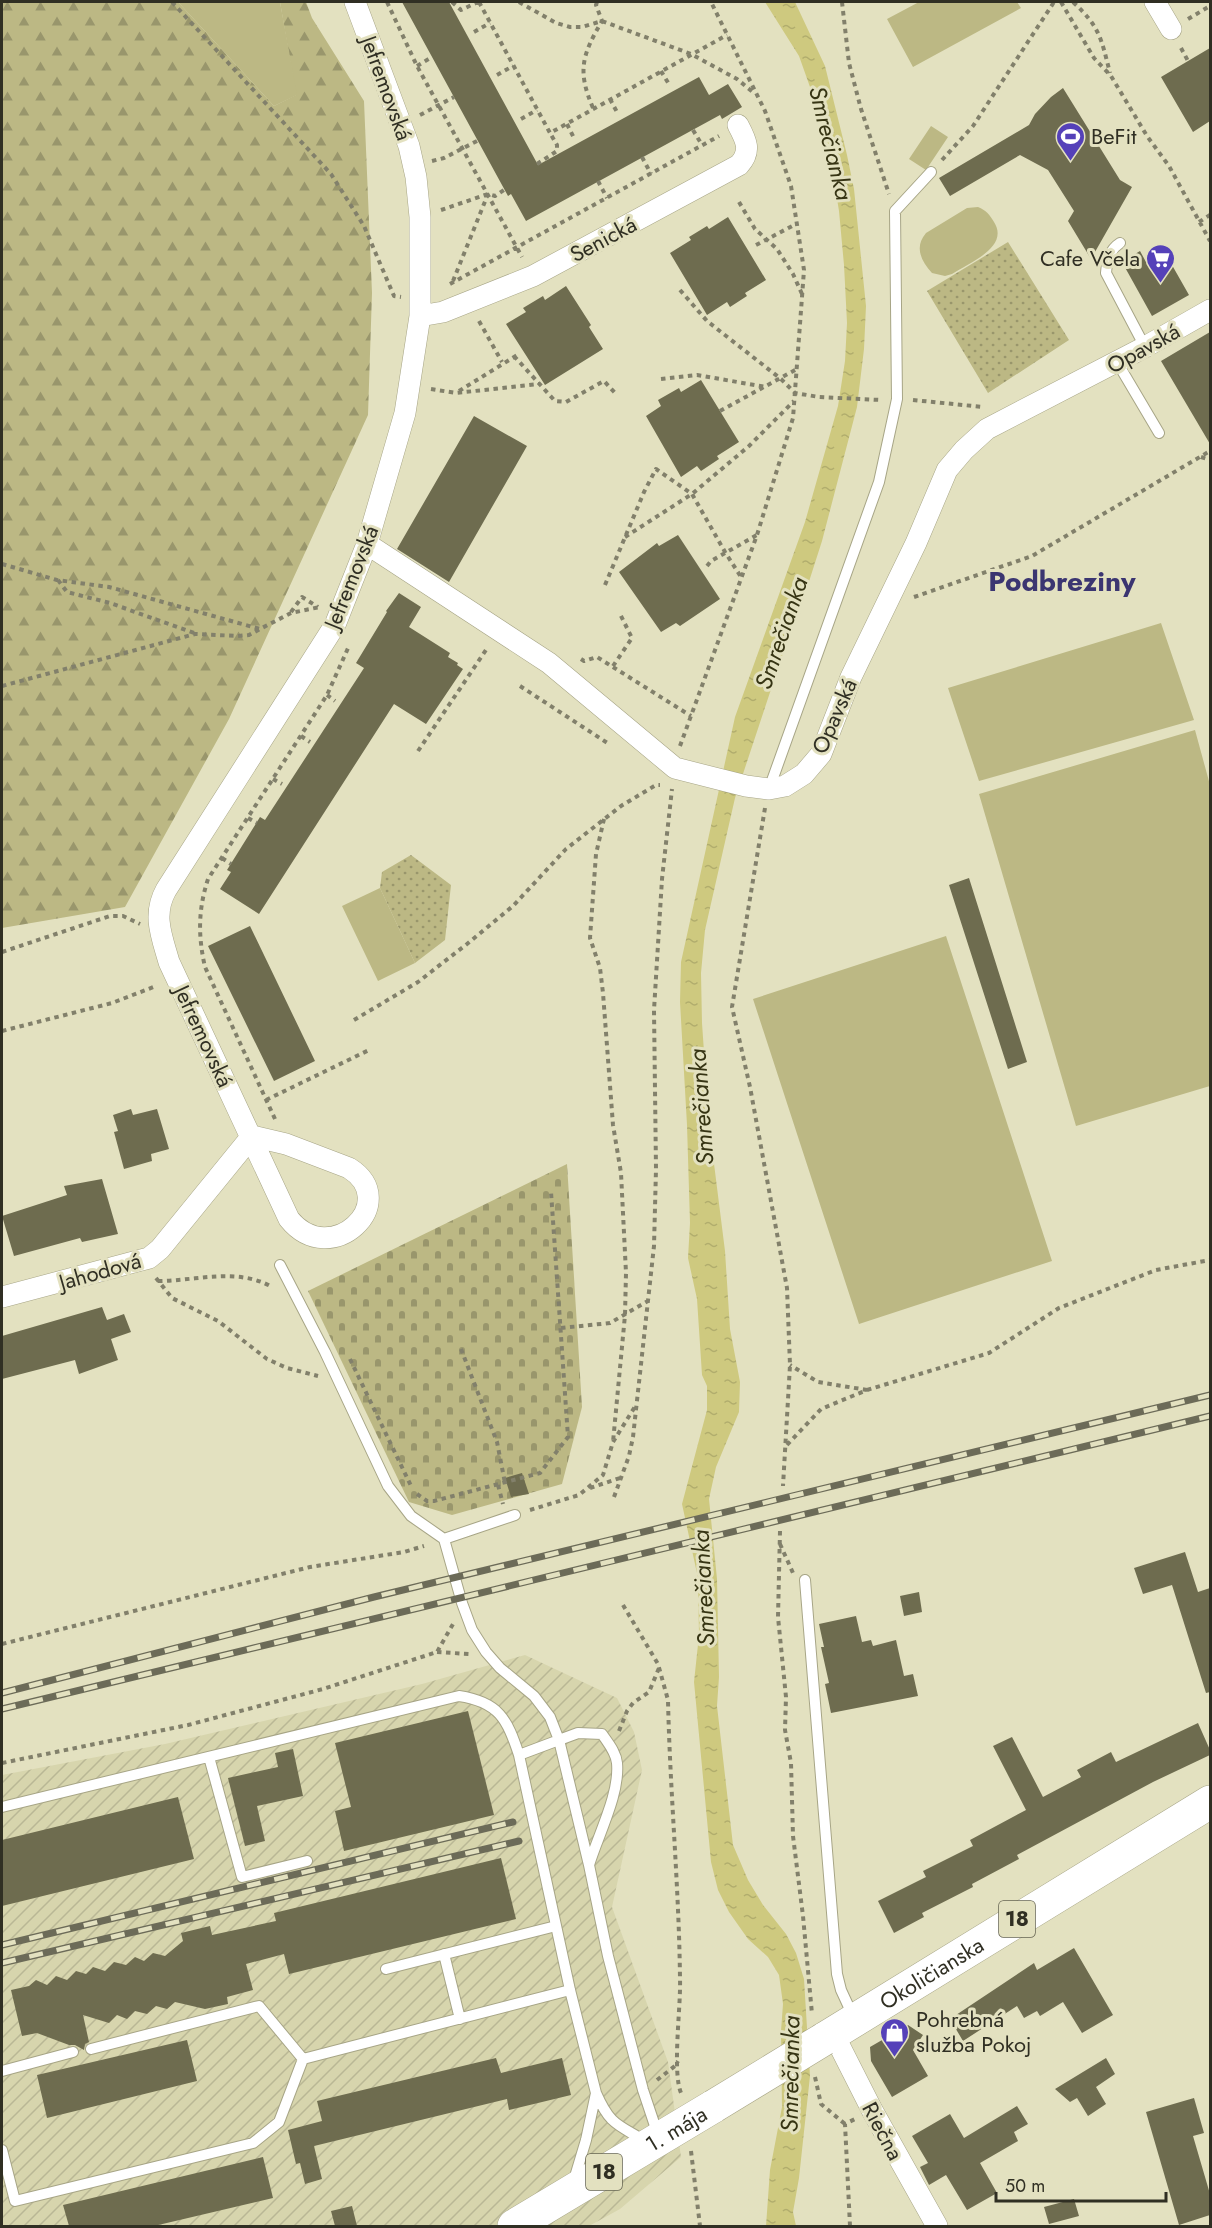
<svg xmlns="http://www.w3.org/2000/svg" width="1212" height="2228" font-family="Jost,sans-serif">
	<defs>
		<pattern id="industrial-furrows" width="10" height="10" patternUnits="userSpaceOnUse" patternTransform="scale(1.5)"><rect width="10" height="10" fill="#d7d5ad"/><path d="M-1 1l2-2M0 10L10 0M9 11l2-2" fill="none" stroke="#b9b795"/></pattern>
		<pattern id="grass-dots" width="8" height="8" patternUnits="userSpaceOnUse" patternTransform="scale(1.5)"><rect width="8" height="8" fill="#bcb884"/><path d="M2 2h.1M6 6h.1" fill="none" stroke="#99966c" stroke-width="1.8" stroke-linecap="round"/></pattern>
		<pattern id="forest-firs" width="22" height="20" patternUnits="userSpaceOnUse" patternTransform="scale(1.5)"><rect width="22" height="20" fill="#bcb884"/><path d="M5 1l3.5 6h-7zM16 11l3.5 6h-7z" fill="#99966c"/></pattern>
		<pattern id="cemetery-stones" width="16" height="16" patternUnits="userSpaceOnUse" patternTransform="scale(1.5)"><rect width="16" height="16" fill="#bcb884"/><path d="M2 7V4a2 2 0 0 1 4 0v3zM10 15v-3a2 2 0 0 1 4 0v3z" fill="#99966c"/></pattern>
		<pattern id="water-ripples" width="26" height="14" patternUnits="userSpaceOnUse" patternTransform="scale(1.5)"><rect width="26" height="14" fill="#cec97f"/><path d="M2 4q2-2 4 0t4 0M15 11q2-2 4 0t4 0" fill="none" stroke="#b1ad6d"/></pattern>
	</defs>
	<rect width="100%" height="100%" fill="#e3e1c0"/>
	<path fill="url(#industrial-furrows)" d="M525,1655l92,43 17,34 8,38 -30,137 56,155 13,95 -61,52 -31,17h-587v-451l163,-31 257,-60z"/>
	<path fill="url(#grass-dots)" d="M1008,242l61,98 -81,53 -61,-102z
		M411,855l40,30 -6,55 -30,23 -35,-75 2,-16z"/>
	<path fill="url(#forest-firs)" d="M2,2h176l96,104 22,-11 -16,-93h26l6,16 52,83 8,192 -4,122 -139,304 -104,188 -123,21z"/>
	<path fill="url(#cemetery-stones)" d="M567,1164l15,243 -20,77 -110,31 -43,-13 -101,-211z"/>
	<path fill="#bcb884" d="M178,2h102l17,93 -23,11z
		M919,2h98l4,6 -108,59 -26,-48z
		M931,126l17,11 -22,33 -17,-11z
		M978,207c8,3 12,8 16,15 16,25 -25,41 -42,52l-7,2 -13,-3c-11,-12 -18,-26 -6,-40l41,-25z
		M1161,623l33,97 -215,61 -31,-93z
		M1195,730l15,55v301l-134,40 -97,-332z
		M380,888l35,75 -37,18 -36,-75z
		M946,936l106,325 -193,63 -106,-325z"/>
	<path fill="url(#water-ripples)" d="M765,2h30l30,64 22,89 7,34 12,117 -2,43 -7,58 -35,134 -17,53 -18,47 -52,157 -30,132 -4,43 1,50 7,101 16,127 5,78 10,53 -1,30 -23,55 -7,32 8,80 2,98 -2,29 16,139 15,35 15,25 23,29 10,19 8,26 6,97 -11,102 -6,34 3,14h-30l4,-56 12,-63 -1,-76 2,-27 -4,-29 -11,-18 -20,-18 -19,-27 -11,-22 -7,-28 -17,-180 5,-47 -1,-57 -16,-74 25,-94v-24l-5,-11 -5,-76 -9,-41 2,-35 -3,-98 -7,-123 1,-40 54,-245 70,-195 33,-116 7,-45 2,-38 -3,-58 -5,-54 -13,-79 -27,-76z"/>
	<path fill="#6e6c4f" d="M402,2h47l89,163 161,-88 10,18 19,-11 14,23 -20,12 -2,-4 -194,106 -15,-27 -3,2z
		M1210,48v73l-17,11 -32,-55z
		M1063,88l57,92 12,7 -41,72 -23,-38 6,-10 -26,-41 -28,-15 -70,41 -11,-18 90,-53 6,-11 16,-17z
		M728,217l38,63 -21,13 2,3 -17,11 -3,-5 -20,13 -37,-62 21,-13 -2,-3 18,-11 2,3z
		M1140,251l6,11 18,-11 25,44 -37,21 -30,-54z
		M566,286l25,39 -2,2 14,22 -58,36 -39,-61 20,-12 -3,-4 20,-12 2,4z
		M1210,332v112l-49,-83z
		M701,380l38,62 -22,14 2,3 -18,12 -4,-5 -16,11 -35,-61 15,-10 -3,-6 21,-12 2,4z
		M474,416l53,30 -78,136 -52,-33z
		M678,535l42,64 -40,27 -4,-3 -15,9 -42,-60 38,-29 2,3z
		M399,593l22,14 -12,20 41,26 -2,4 10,6 -1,2 6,4 -37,55 -32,-20 -135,210 -39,-25 11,-17 -4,-2 33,-53 5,3 99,-152 -8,-5 31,-51 -1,-1z
		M969,878l58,184 -19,7 -59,-184z
		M250,926l65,135 -41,20 -66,-135z
		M131,1109l2,6 24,-6 12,40 -18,5 1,7 -28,8 -10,-37 4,-1 -5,-16z
		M102,1179l16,55 -36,8 -2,-4 -66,18 -12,-40 65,-21 -3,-9z
		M102,1307l5,13 17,-6 7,18 -20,7 7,21 -39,14 -4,-14 -73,19v-43z
		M522,1473l7,21 -18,3 -6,-19z
		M1185,1552l13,40 12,-4v104l-4,1 -34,-108 -29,9 -9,-26z
		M919,1592l3,20 -18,4 -4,-20z
		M856,1616l6,26 9,-2 2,6 23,-6 8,36 9,-2 5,22 -87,17 -6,-29 4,-1 -8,-36h3l-5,-23z
		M468,1711l26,104 -150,36 -9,-40 16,-4 -16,-64z
		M1198,1723l12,27v5l-57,27 -136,73 2,4 -47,25 1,3 -51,26 2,4 -30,16 -16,-32 48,-24 -3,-6 50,-25 -3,-6 56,-30 -33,-64 19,-9 31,60 38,-20 -4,-7 34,-18 5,10z
		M293,1749l10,47 -46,10 8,35 -20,5 -17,-68 50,-11 -3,-14z
		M178,1797l16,62 -192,47v-66z
		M501,1858l15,61 -227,55 -5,-20 -38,10 7,26 -26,7 1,7 -23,5 -30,-7 -8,7 -11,-3 -9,8 -12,-3 -8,8 -10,-4 -8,8 -26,-8 6,27 -4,2 -1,6 -9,-5h-6l-32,-12 -15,3 -11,-46 18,-4 7,-6 11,5 9,-9 11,4 9,-9 10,3 7,-7 12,4 9,-9 12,3 9,-8 9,4 9,-8 12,3 18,-15 -2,-8 29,-7 2,9 64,-14 -2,-8z
		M1074,1948l39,67 -31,18 -19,-31 -23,14 -3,-5 -13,7 -7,-12 -54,35 -13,-22 84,-56 3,7z
		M908,2025l15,10 -10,15 15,26 -36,21 -21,-36 -1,-14z
		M187,2040l10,41 -150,37 -10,-43z
		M496,2058l5,15 61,-15 9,37 -62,15 -2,-11 -193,47 8,33 -17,5 -5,-21 -4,1 -8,-34 34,-9 -5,-20z
		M1106,2058l9,16 -19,13 10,17 -18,12 -11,-18 -7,4 -15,-13z
		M1194,2098l10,35 -11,3 17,58v21l-31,10 -33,-113z
		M1017,2106l11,18 -14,8 4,9 -38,22 17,30 -30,17 -21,-35 -17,10 -9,-18 8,-4 -16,-27 38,-22 14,24z
		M263,2157l10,41 -119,28h-85l-6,-21z
		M1074,2199l5,17 -30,8 -5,-17z
		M352,2206l5,20h-22l-4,-15z"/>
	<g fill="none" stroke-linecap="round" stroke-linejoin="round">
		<defs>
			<path id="service" d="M1120,243c-11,7 -13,18 -14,30l39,74
				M1117,362l42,71
				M769,789l110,-307 18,-83 -2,-188 36,-39
				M280,1265l45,87 63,134 23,30 33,23 18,64 10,27 14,22 14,16 34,28 16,21 9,23 -40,15
				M444,1539l71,-24
				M805,1580l32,394 4,16 12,26
				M209,1757l33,120 65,-16
				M2,1807l457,-111c40,6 48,23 60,59l51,235 26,103 -10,47 -12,40
				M589,1865c9,-30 31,-71 28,-102 -1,-11 -9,-20 -15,-29l-24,-1 -19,7 30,125 19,91 35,134 15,45
				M444,1954l16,65
				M386,1969l170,-43
				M91,2049l168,-43 44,53 267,-69
				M2,2071l71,-19
				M596,2093c14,32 21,31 49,48
				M2,2150l13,51 238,-58 26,-21 24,-63"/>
			<path id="minor" d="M1155,2l16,27
				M420,316l23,-4 90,-36 206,-111c13,-14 7,-25 -1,-40
				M367,544l182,119 126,105 71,18 23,3 16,-3 19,-12 17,-20 30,-77 65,-134 31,-73 17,-20 23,-21 158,-82 65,-37
				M252,1136l34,8 63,24c54,34 -18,103 -60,51l-120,-257c-7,-25 -17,-47 -3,-72l169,-265 32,-81 38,-131 15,-97v-99l-4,-40 -7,-31 -54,-144
				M2,1297l147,-39 11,-9 92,-113
				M833,2033l39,77 65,116"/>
			<g id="primary">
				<path id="s1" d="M824,2039l386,-237"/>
				<path id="s2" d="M514,2226l200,-120"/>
			</g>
		</defs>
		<use href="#service" stroke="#a7a586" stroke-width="12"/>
		<use href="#minor" stroke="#a7a586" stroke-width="22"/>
		<use href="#primary" stroke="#a7a586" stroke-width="34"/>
		<path stroke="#82806b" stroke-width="4" stroke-dasharray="4.5 4.5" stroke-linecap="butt" d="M172,2l159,172 33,52 30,70 7,1
			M387,2l30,64 105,191
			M452,2l9,8 17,-8
			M479,2l71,131 177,-98
			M519,2l37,21 14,4h12l20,-6 89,33 46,25 17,14
			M842,2l7,61 12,46 28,85
			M1061,2l33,56 17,18 36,60 22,30 41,75
			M1073,2c27,25 28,36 37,71
			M1188,19l22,-13
			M474,32l16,-9
			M1181,48l7,13
			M417,66l15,-9
			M661,71l9,15
			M497,75l16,-9
			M610,99l8,15
			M593,108c-16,-37 -11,-53 9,-87l-6,-16 1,-3
			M420,115l34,-18
			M521,119l16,-9
			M567,124l7,14
			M693,130l9,15
			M642,157l9,17
			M942,160l31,-34 81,-124
			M432,161l12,-3 33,-17
			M537,164l20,-13v-6l-7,-12
			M598,181l9,17
			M739,202l16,27 22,20 16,25 9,20
			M441,210l47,-16 7,2 9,-6
			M1199,222l11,-7
			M756,245l42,-22
			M453,281l35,-87
			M450,284l269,-148
			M680,290l27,31 74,58 14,14 24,4 62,3
			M479,321l23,41
			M514,356l41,45 11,1 38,-21 12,13
			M661,379l36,-4 69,12
			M431,389l25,4 83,-9
			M459,391l60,-37
			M913,400l70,7
			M720,411l77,-42
			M1201,457l9,3
			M625,537l67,-43 57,-48 45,-45
			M2,564l55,16 52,7 151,42 31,-16 29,-6
			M707,566l4,-5 46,-26
			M58,580l9,12 43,11 84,30
			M605,585l39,-93 12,-23 36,25 33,58 16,25
			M914,597l118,-41 178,-105
			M291,612l11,-15 16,10
			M581,659l3,2 13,-4 94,59
			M613,666l19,-28 -12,-24
			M2,686l193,-52 43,2 11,-1 11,-6
			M520,686l89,58
			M327,695l8,6
			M301,736l9,6
			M680,746l77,-211 36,-117 11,-148 -13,-84 -26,-75 -54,-109
			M418,751l70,-104
			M273,779l9,5
			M765,808l-33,199 18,80 37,201 3,77 -7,121
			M248,818l9,5
			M604,819l-8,35 -6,84 10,30 3,25 10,132 8,48 5,100 -1,42 -12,127
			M222,858l9,6
			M2,952l108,-36h13l17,8
			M354,1020l64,-38 49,-38 46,-38 53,-57 55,-43 35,-21h4
			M2,1031l110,-28 44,-17
			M266,1100l103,-50
			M275,1119l-70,-152c-7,-31 -7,-57 3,-88l119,-184 22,-49
			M156,1278l16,20 46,23 49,38 20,9 31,8
			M158,1281c38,0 79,-14 114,6
			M561,1328l49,-5 38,-22
			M461,1349l36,93 8,41
			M350,1359l62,129
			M867,1390l122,-37 70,-45 97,-38 54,-10
			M787,1445l34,-36 46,-19 -49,-8 -28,-17
			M498,1485l5,19
			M590,1488l30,-10
			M417,1494l10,7h7l106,-28 28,-36 -17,-245
			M614,1497l15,-41 4,-19 21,-191 2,-77 -2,-159 8,-131 10,-90
			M530,1510l49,-15 24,-20 10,-33 23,-37
			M780,1531l-2,86 8,80 -1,33 6,33 2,73 10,80 9,98
			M780,1544l13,29
			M623,1605l35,59 10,36c2,93 11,186 12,279 1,28 -8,92 1,114
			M2,1644l308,-77 94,-15 20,-6
			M437,1652l32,2
			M619,1731l8,-20 6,-8 16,-11 10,-24
			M2,1763l186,-38 135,-36 114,-37 16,-28
			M815,2077l6,27 24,20
			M657,2080l18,-14 3,-5
			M691,2151l9,75
			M850,2226l-5,-102 10,-5"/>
		<use href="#service" stroke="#fff" stroke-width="10"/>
		<use href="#minor" stroke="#fff" stroke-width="21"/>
		<use href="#primary" stroke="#fff" stroke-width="33"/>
		<defs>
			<path id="rail" d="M2,1693l372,-96 836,-202
				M2,1709l1208,-293
				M2,1945l511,-123
				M2,1963l517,-122"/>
		</defs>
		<use href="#rail" stroke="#6c6b58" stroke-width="7"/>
		<use href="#rail" stroke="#e3e1c0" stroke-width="4.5" stroke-dasharray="14" stroke-linecap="butt"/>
		<defs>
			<path id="primary-bridge" d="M714,2106l110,-67"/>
		</defs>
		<use href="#primary-bridge" stroke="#a7a586" stroke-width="34" stroke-linecap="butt"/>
		<use href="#primary-bridge" stroke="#fff" stroke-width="33"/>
	</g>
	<defs>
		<symbol id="stadium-pin" viewBox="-11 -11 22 30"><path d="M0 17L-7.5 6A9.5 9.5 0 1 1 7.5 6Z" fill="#5541b9" stroke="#e3e1c0"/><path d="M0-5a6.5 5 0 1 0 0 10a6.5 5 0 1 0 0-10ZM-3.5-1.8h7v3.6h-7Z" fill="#fff"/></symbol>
		<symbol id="supermarket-pin" viewBox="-11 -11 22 30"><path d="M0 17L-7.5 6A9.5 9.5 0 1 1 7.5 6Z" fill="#5541b9" stroke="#e3e1c0"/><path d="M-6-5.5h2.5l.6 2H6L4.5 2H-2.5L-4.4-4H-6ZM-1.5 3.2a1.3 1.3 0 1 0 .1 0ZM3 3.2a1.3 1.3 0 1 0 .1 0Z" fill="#fff"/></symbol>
		<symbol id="shop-pin" viewBox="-11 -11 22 30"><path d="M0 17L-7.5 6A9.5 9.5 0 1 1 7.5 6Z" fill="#5541b9" stroke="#e3e1c0"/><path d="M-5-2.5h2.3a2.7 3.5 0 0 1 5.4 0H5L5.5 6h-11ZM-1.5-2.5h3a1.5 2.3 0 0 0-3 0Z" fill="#fff"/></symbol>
	</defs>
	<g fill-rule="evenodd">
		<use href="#stadium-pin" x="1054" y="120" width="33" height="45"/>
		<use href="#supermarket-pin" x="1144" y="242" width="33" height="45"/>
		<use href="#shop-pin" x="878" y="2016" width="33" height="45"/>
	</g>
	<g text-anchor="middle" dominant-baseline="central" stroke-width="6" stroke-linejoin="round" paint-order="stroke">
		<g fill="#e3e1c0" stroke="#666452" stroke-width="1.5">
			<rect x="999" y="1901" width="36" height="36" rx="4.5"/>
			<rect x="586" y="2154" width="36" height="36" rx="4.5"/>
		</g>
		<g font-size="21" font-weight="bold" fill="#302f23">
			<text x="1017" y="1919">18</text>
			<text x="604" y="2172">18</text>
		</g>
		<g font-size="22" fill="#302f23" stroke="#e3e1c0">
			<text transform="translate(387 88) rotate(70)">Jefremovská</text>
			<text transform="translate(603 239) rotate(-28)">Senická</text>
			<text transform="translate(1143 348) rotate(-29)">Opavská</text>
			<text transform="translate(351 577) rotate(-68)">Jefremovská</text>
			<text transform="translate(834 716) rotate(-66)">Opavská</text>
			<text transform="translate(204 1036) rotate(65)">Jefremovská</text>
			<text transform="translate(100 1271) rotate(-16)">Jahodová</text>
			<text stroke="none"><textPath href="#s1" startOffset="126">Okoličianska</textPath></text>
			<text stroke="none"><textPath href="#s2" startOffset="189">1. mája</textPath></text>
			<text transform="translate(883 2131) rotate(62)">Riečna</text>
		</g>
		<g font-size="22" fill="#302f23" stroke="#e3e1c0" text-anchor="start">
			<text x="1091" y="136">BeFit</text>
			<text x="1140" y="258" text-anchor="end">Cafe Včela</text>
			<text x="916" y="2019">Pohrebná<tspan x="916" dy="25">služba Pokoj</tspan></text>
		</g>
		<g font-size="24" font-style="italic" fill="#363413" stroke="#e3e1c0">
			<text transform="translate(831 143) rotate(76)">Smrečianka</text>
			<text transform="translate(781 633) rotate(-71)">Smrečianka</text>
			<text transform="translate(701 1107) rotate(-94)">Smrečianka</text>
			<text transform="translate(703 1588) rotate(-93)">Smrečianka</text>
			<text transform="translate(790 2074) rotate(-89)">Smrečianka</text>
		</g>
		<g font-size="28" font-weight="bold" fill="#3b3571" stroke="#e3e1c0">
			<text x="1062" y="581">Podbreziny</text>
		</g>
	</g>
	<rect width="1212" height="2228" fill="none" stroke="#302f23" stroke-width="6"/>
	<path d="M996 2192v9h170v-9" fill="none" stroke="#302f23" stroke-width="3"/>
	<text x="1005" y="2192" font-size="18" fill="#302f23" stroke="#e3e1c0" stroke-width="4.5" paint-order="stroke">50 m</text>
</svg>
